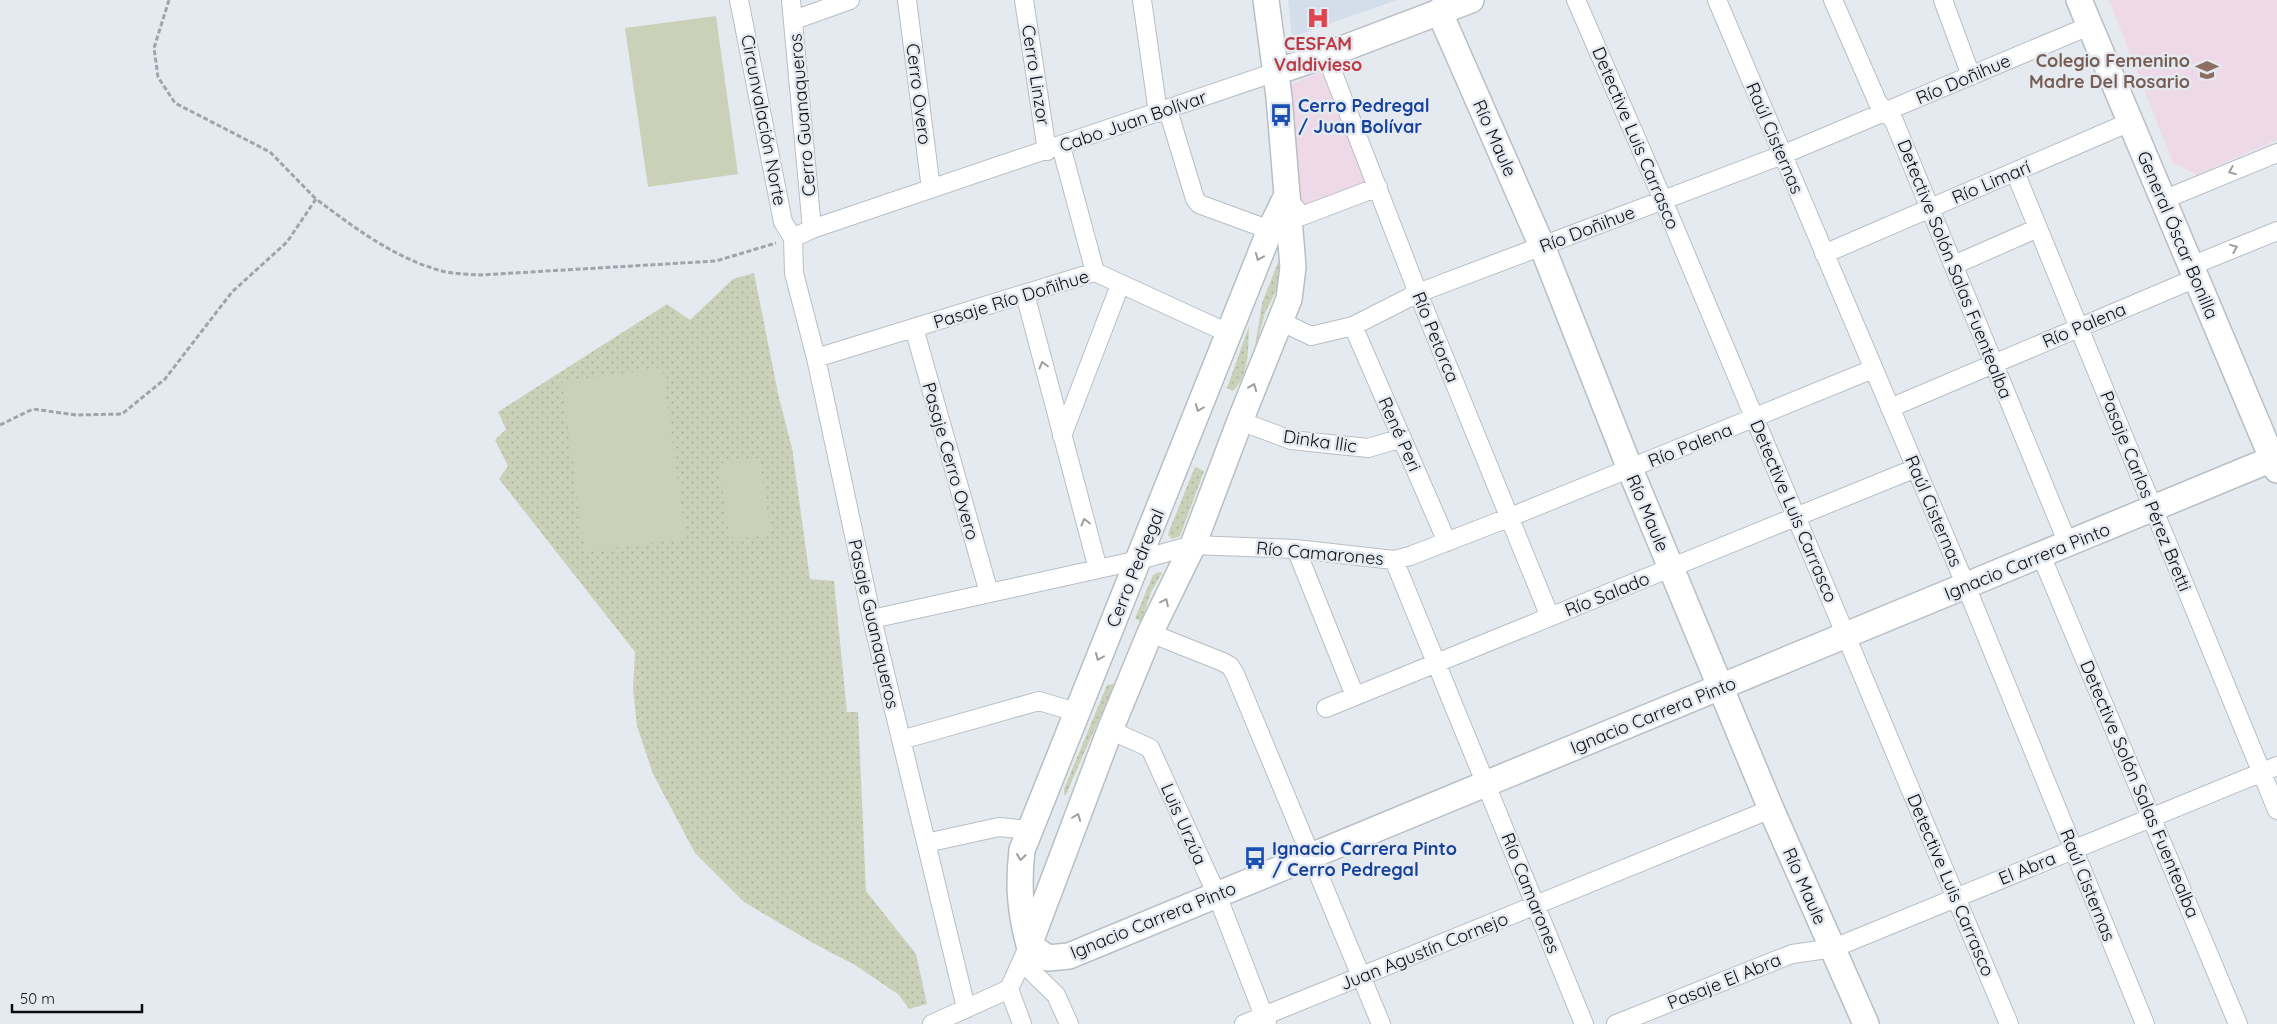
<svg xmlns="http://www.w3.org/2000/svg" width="2277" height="1024" font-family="Quicksand,sans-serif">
	<defs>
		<pattern id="grass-dots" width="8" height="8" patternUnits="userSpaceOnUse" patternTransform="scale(1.25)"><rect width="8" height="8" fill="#cbd1b8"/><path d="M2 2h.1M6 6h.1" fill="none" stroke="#adb29d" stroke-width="1.8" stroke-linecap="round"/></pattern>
	</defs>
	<rect width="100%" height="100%" fill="#e5eaf1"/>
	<path fill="#eed9e8" d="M2109,0h168v140l-80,35 -24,-12z
		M1325,71l45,114 -66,25 -10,-9 -3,-117z"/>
	<path fill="#d3deeb" d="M1288,0h109l-105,37z"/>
	<path fill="url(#grass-dots)" d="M1280,257v26l-15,30 -11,40 8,-50z
		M754,273l25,125 13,50 18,131 24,2 13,131h11l8,179 50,63 11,50 -18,5 -10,-14 -44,-30 -42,-22 -69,-41 -49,-49 -42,-79 -16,-48 -4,-37 2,-37 -136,-173 9,-13 -13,-26 11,-11 -8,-17 169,-108 23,16 43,-41z
		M1249,326c-1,21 1,49 -16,65l-6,-3z
		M1195,467l9,4 -24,65 -8,3 -4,-4 1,-4z
		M1159,572l3,1 -11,19 -10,30 -6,-4 18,-43z
		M1114,684c-15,38 -33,74 -48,111h-2v-6l43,-104z"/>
	<path fill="#cbd1b8" d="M716,16l22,158 -90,13 -23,-159z
		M662,368l24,170 -101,14 -23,-170z
		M759,458l12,76 -41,6 -11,-76z"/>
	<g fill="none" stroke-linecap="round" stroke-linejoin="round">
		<defs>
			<path id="street" d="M739,0l44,222 10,16
				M791,0l21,229
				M907,0l24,189
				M1024,0l23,151
				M1142,0l16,113
				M1576,0l87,200 346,824
				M1717,0l249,586 179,438
				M1833,0l45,103 16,18 174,423
				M1943,0l28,76
				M794,20l56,-20
				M1326,55l92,238 132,324
				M1168,110l27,89 4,5 71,26
				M1061,146l34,126
				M2015,172l262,638
				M1287,198l15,18 76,-29
				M2163,200l114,-47
				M793,238l1,35 22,85 56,261 94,389
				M793,238l19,-9 464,-157
				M1824,254l306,-132
				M1954,265l84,-37
				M2191,266l86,-35
				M1025,294l73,275
				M1280,321l31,15 42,-10 65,-33 364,-138 307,-129
				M1353,326l94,216
				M914,328l75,265
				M816,358l279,-86 133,61
				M1890,408l306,-130
				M1240,421l51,19 77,8 34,-10
				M1062,436l58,-151
				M1296,549l59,147
				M2041,555l197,469
				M1394,560l190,464
				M872,619l267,-59 54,-15 103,4 98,11 16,-4 98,-38 365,-149
				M1150,633l73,29 7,4 5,8 146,350
				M1326,708l590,-240
				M1110,730l40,18 67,147 50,129
				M901,740l138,-39 37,11
				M926,843l73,-16 30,3
				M1022,962l34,33 13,29
				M932,1024l77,-35
				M1022,1024l-13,-35 20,-44
				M1244,1024l527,-215
				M1616,1024l176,-70 42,-6 443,-182"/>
			<path id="secondary" d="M2079,0l198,470
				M1439,11l103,235 88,223 141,340 95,215
				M1276,72l50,-17 145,-55
				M1029,945l19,13 21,-2 1208,-499
				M1029,945l81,-215 40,-97 43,-88 47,-124 49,-122 4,-32 -14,-170 -13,-97
				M1029,945c-9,-35 -11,-59 -7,-95l248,-620 16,-33"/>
		</defs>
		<use href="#street" stroke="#b8bec4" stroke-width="20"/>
		<use href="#secondary" stroke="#b8bec4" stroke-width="28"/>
		<path stroke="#a1a5ab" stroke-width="3" stroke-dasharray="5 2.5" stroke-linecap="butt" d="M169,0l-15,48 4,29 17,26 95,49 46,47
			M0,425l33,-16 43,6 46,-1 43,-35 67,-87 55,-50 29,-43c39,29 78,59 126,72 11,3 26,3 38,4l236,-14 60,-18"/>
		<use href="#street" stroke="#fff" stroke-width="18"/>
		<use href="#secondary" stroke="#fff" stroke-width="25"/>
	</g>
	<defs><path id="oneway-chevron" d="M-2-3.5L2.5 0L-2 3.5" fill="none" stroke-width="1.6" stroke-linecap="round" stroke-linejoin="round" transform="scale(1.25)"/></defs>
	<g stroke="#9e9e9f">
		<use href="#oneway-chevron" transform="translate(2232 171) rotate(158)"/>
		<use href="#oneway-chevron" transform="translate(2234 248) rotate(-22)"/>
		<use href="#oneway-chevron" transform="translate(1259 257) rotate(112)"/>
		<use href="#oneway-chevron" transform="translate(1043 365) rotate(-105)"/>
		<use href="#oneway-chevron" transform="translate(1253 387) rotate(-68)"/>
		<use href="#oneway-chevron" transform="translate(1199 408) rotate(111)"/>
		<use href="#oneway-chevron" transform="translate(1085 522) rotate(-105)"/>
		<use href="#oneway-chevron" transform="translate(1165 602) rotate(-64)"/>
		<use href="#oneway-chevron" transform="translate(1099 657) rotate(113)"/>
		<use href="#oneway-chevron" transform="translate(1077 817) rotate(-69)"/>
		<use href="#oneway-chevron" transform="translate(1021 857) rotate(97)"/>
	</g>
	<defs>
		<symbol id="hospital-bare" viewBox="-9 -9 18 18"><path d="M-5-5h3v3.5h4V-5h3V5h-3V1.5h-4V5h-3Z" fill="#e0444e" stroke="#e5eaf1" stroke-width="2.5" paint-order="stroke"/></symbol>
		<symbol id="school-bare" viewBox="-9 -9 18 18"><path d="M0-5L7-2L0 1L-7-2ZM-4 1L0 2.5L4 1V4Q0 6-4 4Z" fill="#8d6e63" stroke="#e5eaf1" stroke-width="2.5" paint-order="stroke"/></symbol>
		<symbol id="bus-bare" viewBox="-9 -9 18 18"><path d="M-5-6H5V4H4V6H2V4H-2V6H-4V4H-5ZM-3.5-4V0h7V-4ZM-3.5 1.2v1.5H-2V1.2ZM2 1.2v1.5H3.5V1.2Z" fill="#1a4fb4" stroke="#e5eaf1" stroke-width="2.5" paint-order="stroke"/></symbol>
	</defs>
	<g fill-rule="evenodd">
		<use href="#hospital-bare" x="1302" y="2" width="32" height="32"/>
		<use href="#school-bare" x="2191" y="54" width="32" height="32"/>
		<use href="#bus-bare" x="1265" y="99" width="32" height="32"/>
		<use href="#bus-bare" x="1239" y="842" width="32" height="32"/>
	</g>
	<g text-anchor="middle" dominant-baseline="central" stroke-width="5" stroke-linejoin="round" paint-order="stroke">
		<g font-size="18" font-weight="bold" fill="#be3a42" stroke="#e5eaf1">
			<text x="1318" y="43">CESFAM<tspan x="1318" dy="21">Valdivieso</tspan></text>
		</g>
		<g font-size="18" font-weight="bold" fill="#785e54" stroke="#e5eaf1" text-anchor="end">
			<text x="2190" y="60">Colegio Femenino<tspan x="2190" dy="21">Madre Del Rosario</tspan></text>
		</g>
		<g font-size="18" fill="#0c0d10" stroke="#e5eaf1">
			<text transform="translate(1036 75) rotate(81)">Cerro Linzor</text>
			<text transform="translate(1963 79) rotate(-23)">Río Doñihue</text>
			<text transform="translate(919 94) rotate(83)">Cerro Overo</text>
			<text transform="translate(802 115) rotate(-95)">Cerro Guanaqueros</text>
			<text transform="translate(764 120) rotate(79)">Circunvalación Norte</text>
			<text transform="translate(1133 121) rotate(-19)">Cabo Juan Bolívar</text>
			<text transform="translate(1495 138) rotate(66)">Río Maule</text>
			<text transform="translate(1636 138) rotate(67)">Detective Luis Carrasco</text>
			<text transform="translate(1775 138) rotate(67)">Raúl Cisternas</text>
			<text transform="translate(1991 182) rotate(-23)">Río Limarí</text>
			<text transform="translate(1587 229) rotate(-21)">Río Doñihue</text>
			<text transform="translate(2178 235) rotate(67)">General Óscar Bonilla</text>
			<text transform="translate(1955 269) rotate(68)">Detective Solón Salas Fuentealba</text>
			<text transform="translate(1011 299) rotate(-17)">Pasaje Río Doñihue</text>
			<text transform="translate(2084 325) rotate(-23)">Río Palena</text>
			<text transform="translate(1436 337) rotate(68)">Río Petorca</text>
			<text transform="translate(1400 434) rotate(66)">René Peri</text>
			<text transform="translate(1320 441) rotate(8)">Dinka llic</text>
			<text transform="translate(1690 445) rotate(-22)">Río Palena</text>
			<text transform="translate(951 461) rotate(74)">Pasaje Cerro Overo</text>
			<text transform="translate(2146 491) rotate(68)">Pasaje Carlos Pérez Bretti</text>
			<text transform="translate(1794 511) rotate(67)">Detective Luis Carrasco</text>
			<text transform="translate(1934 511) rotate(67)">Raúl Cisternas</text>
			<text transform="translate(1648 513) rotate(67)">Río Maule</text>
			<text transform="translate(1320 553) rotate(5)">Río Camarones</text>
			<text transform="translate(2027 561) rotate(-22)">Ignacio Carrera Pinto</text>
			<text transform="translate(1135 568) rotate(-68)">Cerro Pedregal</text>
			<text transform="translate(1607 594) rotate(-22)">Río Salado</text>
			<text transform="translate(874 624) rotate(77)">Pasaje Guanaqueros</text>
			<text transform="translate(1653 715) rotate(-22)">Ignacio Carrera Pinto</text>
			<text transform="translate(2140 789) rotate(67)">Detective Solón Salas Fuentealba</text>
			<text transform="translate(1184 824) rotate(66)">Luis Urzúa</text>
			<text transform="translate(2027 868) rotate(-22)">El Abra</text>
			<text transform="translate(1951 885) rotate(67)">Detective Luis Carrasco</text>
			<text transform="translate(2088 885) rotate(68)">Raúl Cisternas</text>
			<text transform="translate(1805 886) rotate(66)">Río Maule</text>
			<text transform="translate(1531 893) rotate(68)">Río Camarones</text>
			<text transform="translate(1153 920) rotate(-22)">Ignacio Carrera Pinto</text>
			<text transform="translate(1424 951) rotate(-22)">Juan Agustín Cornejo</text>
			<text transform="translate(1724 981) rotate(-22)">Pasaje El Abra</text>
		</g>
		<g font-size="18" font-weight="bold" fill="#164399" stroke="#e5eaf1" text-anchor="start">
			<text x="1298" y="105">Cerro Pedregal<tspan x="1298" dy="21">/ Juan Bolívar</tspan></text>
			<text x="1272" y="848">Ignacio Carrera Pinto<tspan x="1272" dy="21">/ Cerro Pedregal</tspan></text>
		</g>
	</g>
	<path d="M12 1004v8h130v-8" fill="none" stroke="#0c0d10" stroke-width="2.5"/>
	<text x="20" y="1004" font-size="15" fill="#0c0d10" stroke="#e5eaf1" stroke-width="4" paint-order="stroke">50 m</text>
</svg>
